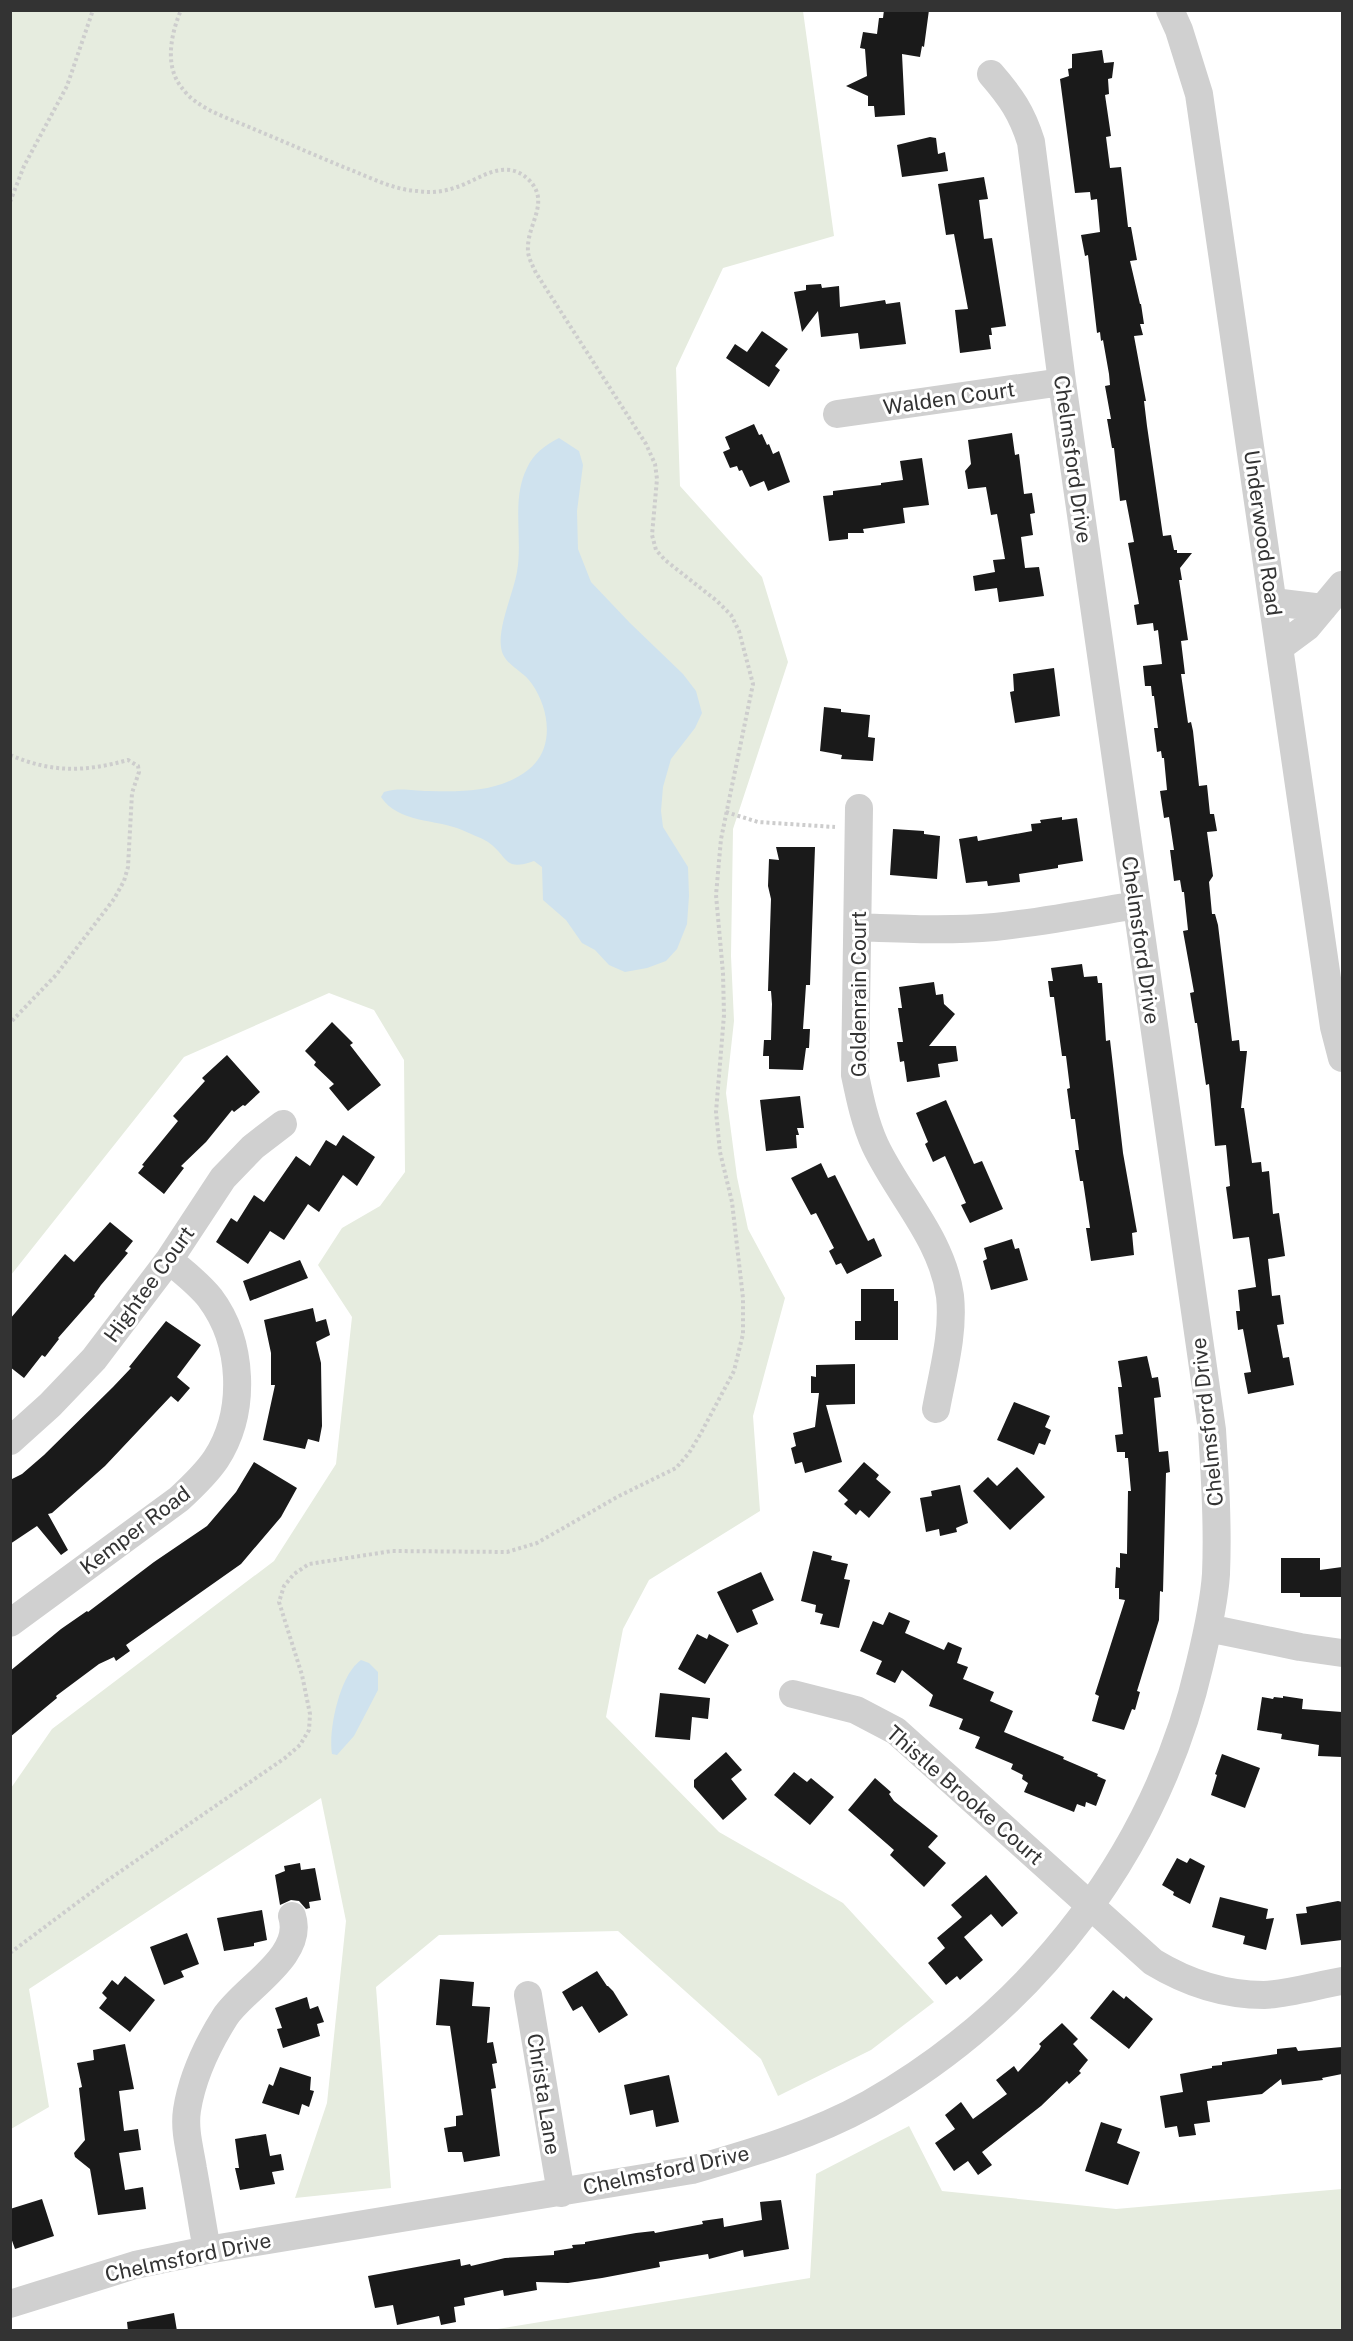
<svg xmlns="http://www.w3.org/2000/svg" width="1353" height="2341" font-family="'Public Sans',sans-serif">
	<rect width="100%" height="100%" fill="#fff"/>
	<path fill="#e6ecdf" d="M11,11h792l31,225 -111,32 -47,100 4,118 82,91 26,85 -55,167 -2,127 3,65 -8,72 11,84 11,52 37,69 -32,118 7,95 -111,69 -26,49 -17,88 113,115 124,71 91,99 -63,48 -93,46 -17,-37 -143,-128 -179,4 -63,52 15,201 -96,10 32,-95 19,-182 -25,-123 -292,191 20,118 -38,22v-341l41,-59 222,-168 62,-97 16,-147 -34,-52 24,-37 38,-22 25,-34 -1,-112 -30,-50 -45,-17 -145,64 -173,218z
		M909,2126l33,65 174,18 226,-20v141h-851l319,-52 6,-104z"/>
	<path fill="#cfe2ee" d="M559,438l20,13 4,14 -6,46 1,38 13,33 39,41 53,51 13,17 6,22 -7,15 -24,31 -8,28 -2,24 2,16 25,40 1,29 -2,28 -10,25 -11,12 -19,7 -22,4 -16,-7 -14,-15 -13,-7 -16,-23 -23,-20 -1,-33 -8,-6c-31,11 -25,-4 -46,-19 -8,-5 -18,-8 -26,-12 -26,-11 -64,-7 -81,-33l3,-5c17,-5 27,-1 45,-1 34,1 71,1 99,-21 27,-21 22,-60 4,-86 -9,-14 -29,-19 -31,-37 -3,-21 12,-53 16,-75 6,-34 -6,-72 10,-104 6,-14 18,-23 32,-30z
		M361,1660l8,3 9,9v18l-24,46 -17,19 -5,-1c-4,-24 8,-80 29,-94z"/>
	<path fill="#1a1a1a" d="M884,10h45l-5,37 -2,-1 -2,11 -18,-3 3,61 -30,2 -1,-11h-6v-10l-22,-10 21,-10 -2,-27 -5,-1 3,-16 14,2 2,-16h4z
		M1102,50l2,13 10,-1 -2,16 -4,1 1,15 -4,1 6,41 -5,1 4,31 11,-1 7,60h3l6,33 -7,1 10,43h1l3,20h-4l3,11 -9,1 12,65h-2l3,25 16,110 8,-1 3,15h3v3h15l-12,15 2,12h-3l9,60 -7,1 4,33h-4l7,49 3,-1 2,9 6,55 8,-1 3,29h4l3,17 -10,1 6,44 -4,6 3,32h3l3,11 14,116 7,-1 1,11h7l-6,57h3l8,55 9,-1 1,10 7,-1 4,43 6,-1 6,43 -17,3 4,37 8,-1 4,29 -7,1 6,33 6,-1 5,28 -46,9 -4,-21 7,-1 -8,-43 -5,1 -2,-19h4l-2,-21 18,-3 -7,-50 -16,2 -7,-52 4,-1 -4,-41 -11,1 -6,-62 -3,1 -9,-62h-2l-5,-30 4,-1 -11,-61 5,-1 -4,-38h-2l-2,-12 -6,1 -4,-31h4l-5,-33 -5,1 -4,-27 7,-1 -3,-32h-2l-1,-7 -4,1 -3,-24h4l-4,-32h-2l-1,-10h-6l-2,-20 19,-2 -4,-34 -4,1 -1,-8 -16,2 -3,-20 5,-1 -11,-61 6,-1 -8,-42 -6,1 -6,-53h-2l-5,-29h4l-6,-33 5,-1 -1,-11 -6,-34 -2,1 -1,-9 -3,1 -9,-78 -3,1 -4,-21 19,-3 -3,-33 -6,1 -1,-8 -15,1 -15,-114 9,-3 -1,-7 4,-1v-14z
		M930,137l6,1 2,16 7,-2 3,19 -46,6 -5,-32z
		M984,177l4,22 -9,1 5,39 8,-1 14,88 -15,2 1,7h-3l2,14 -31,4 -5,-43 13,-1 -14,-75 -8,1 -8,-51z
		M821,284l1,4 17,-2 1,21 45,-7 1,4 14,-2 6,42 -46,5 -2,-16 -37,4 -3,-26 -16,21 -8,-40 12,-2v-5z
		M762,331l26,18 -13,17 5,4 -11,17 -43,-29 9,-14 12,8z
		M754,424l5,11 3,-1 5,11 2,-1 4,10 6,-3 11,31 -22,9 -4,-10 -14,6 -8,-17 -3,1 -2,-5 -7,2 -7,-16 7,-3 -5,-12z
		M1012,433l3,22 4,-1 5,40 8,-1 3,20 -5,1 3,21 -12,2 4,31 14,-1 5,29 -45,6 -2,-14 -22,3 -2,-15 22,-4 -2,-12 12,-1 -8,-45 -6,1 -5,-28 -18,2 -3,-18 6,-7 -3,-24z
		M922,458l7,47 -26,3 2,15 -42,6 1,4h-16v6l-19,2 -6,-45 10,-1v-4l48,-6v-2l22,-3 -3,-19z
		M1054,668l6,48 -45,7 -5,-31 4,-1 -1,-17z
		M824,707l17,2v3l29,3 -2,22 7,1 -2,23 -32,-2 1,-4 -22,-4z
		M1062,817v3l15,-2 6,43 -25,4v3l-39,6 1,8 -32,4 -1,-5 -21,2 -7,-44 18,-3 1,5 54,-10 -1,-7 10,-1 -1,-3z
		M893,829l31,2v3l16,2 -3,43 -47,-4z
		M776,847h39l-5,138h-4l-3,44h7l-1,19h-3l-3,22 -34,-1v-13h-6l1,-16h7l1,-36 -1,-13h-3l3,-92 -3,-13 1,-27 10,1z
		M1082,964l2,13 13,-1 1,7h4l4,58 4,-1 13,113 14,79 -5,1 2,22 -43,6 -5,-33h4l-7,-47h-3l-5,-31h4l-4,-31h-4l-4,-30 3,-1 -4,-32h-4l-8,-59h-4l-2,-16h5l-2,-13z
		M934,982l2,13 7,-1 1,10 11,10 -26,32h27l2,15 -20,3 2,13 -33,5 -3,-21 -4,1 -3,-20h6l-5,-34h4l-3,-21z
		M332,1022l21,21 -3,2 31,40 -33,26 -19,-23 5,-4 -20,-19 2,-3 -11,-11z
		M227,1055l33,37 -15,14 -2,-1 -9,7 -2,-2 -26,32 -25,24 3,2 -20,26 -26,-21 6,-7 -2,-1 36,-44 -5,-5 32,-35 -3,-3z
		M800,1096l4,32h-7l2,7h-3l1,13 -31,3 -6,-51z
		M946,1100l28,64 8,-3 21,48 -33,14 -9,-18 5,-2 -21,-47 -12,6 -8,-18 3,-2 -12,-29z
		M343,1135l32,22 -18,29 -14,-11 -24,37 -11,-8 -24,36 -14,-9 -22,33 -32,-22 15,-24 6,4 17,-27 10,7 32,-46 14,10 16,-26 10,6z
		M821,1163l7,15 7,-3 33,66 6,-3 8,18 -35,18 -6,-11 -5,2 -7,-14 5,-3 -18,-35 -5,2 -20,-37z
		M110,1222l23,19 -8,10 3,2 -27,32 -7,10 1,1 -37,42 1,1 -14,18 -3,-2 -18,23 -14,-11v-48l55,-65 9,8z
		M1012,1239l3,10 4,-1 9,32 -37,10 -8,-29 4,-2 -3,-11z
		M300,1260l8,18 -58,23 -7,-20z
		M861,1289h33v12h4v39h-43v-19h6z
		M313,1308l3,14 10,-3 4,16 -14,7 5,21 1,63 -3,16 -11,-3 -3,10 -42,-9 12,-55h-4v-32l-7,-33z
		M166,1321l35,24 -24,32 13,11 -12,14 -7,-6 -66,70 -53,47 -4,1 20,36 -7,5 -24,-29 -27,18v-64l12,-6 22,-19 69,-68 18,-19 -2,-1z
		M1147,1356l5,22 6,-1 3,20 -7,1 5,54 9,-1 2,21 -4,1 -3,119 -3,-1 -1,29 -22,71 3,1 -5,18 -3,-1 -8,21 -32,-9 7,-25 -4,-2 30,-94 -6,-1v-11h-4l1,-21 4,1v-15l7,1 1,-63h3l-3,-33h-3v-6h-8l-2,-17 8,-1 -5,-47h4l-4,-26z
		M855,1364v40l-29,1 16,57 -37,11 -3,-11 -7,2 -4,-16 5,-2 -3,-13 22,-6 4,-34h-8v-17l5,1v-12z
		M1014,1402l36,14 -5,11 6,3 -6,15 -6,-2 -5,12 -37,-15z
		M254,1462l43,26 -16,29 -40,47 -115,81 4,6 -14,10 -2,-4 -15,7 -43,32 1,2 -47,39v-66l51,-42 26,-18 1,1 66,-50 53,-36 29,-34z
		M864,1462l15,13 -3,4 15,13 -22,26 -9,-8 -4,5 -12,-11 4,-4 -10,-9z
		M1017,1467l28,30 -35,33 -37,-39 15,-14 9,9z
		M960,1485l8,38 -12,5 1,4 -17,4 -1,-7 -13,3 -6,-34 12,-2 -1,-5z
		M813,1551l19,5 -1,4 17,4 -4,15 6,1 -11,48 -19,-4 3,-10 -8,-2 1,-7 -15,-4z
		M1281,1558h39v12l22,-3v30h-42v-4h-19z
		M761,1572l13,28 -22,10 6,14 -21,9 -20,-41z
		M889,1612l21,9 -5,12 39,17 4,-8 14,6 -5,15 11,4 -5,12 31,13 -4,9 23,10 -9,21 60,25 -1,2 35,15 -1,2 9,4 -10,26 -10,-4 -1,5 -8,-3 -3,8 -50,-20 4,-9 -6,-4 1,-4 -12,-6 2,-5 -38,-16 5,-11 -21,-8 4,-10 -34,-13 4,-11 -31,-25 -7,13 -19,-9 6,-13 -22,-10 13,-30 10,4z
		M697,1634l10,5 2,-5 20,11 -24,39 -27,-15z
		M660,1693l50,5 -2,21 -16,-2 -2,23 -35,-3z
		M1283,1696l20,3 -1,10 40,3v45l-24,-1 1,-11 -38,-6 1,-5 -25,-4 5,-33 11,2 1,-2 9,1z
		M726,1752l16,18 -11,9 16,20 -24,21 -29,-33v-7z
		M1222,1754l38,14 -15,40 -34,-13 6,-20 -2,-1z
		M794,1772l13,10 4,-4 23,19 -24,28 -36,-30z
		M875,1778l16,14 -2,2 5,7 44,35 -10,11 18,16 -22,24 -34,-32 4,-5 -46,-40z
		M1177,1858l10,5 3,-5 15,8 -15,38 -17,-9 1,-3 -12,-7z
		M300,1863l1,7 14,-2 6,32 -12,2 1,6 -4,1 -7,-8 -8,-1 -11,5 -5,-30 10,-4 -1,-5z
		M986,1875l32,38 -16,14 -11,-13 -27,23 19,23 -23,20 -3,-4 -11,9 -18,-22 17,-15 -8,-10 25,-21 -11,-12z
		M1220,1897l48,12 -2,10 8,-1 -8,32 -23,-6 2,-8 -33,-9z
		M1338,1901l4,1v38l-41,5 -5,-31 11,-1 -1,-6z
		M262,1910l5,30 -13,3v3l-30,5 -7,-33z
		M187,1933l12,31 -18,7 3,6 -20,8 -14,-38z
		M597,1971l10,15h1l5,5 15,24 -29,18 -17,-27 -9,5 -11,-19z
		M125,1976l30,24 -25,32 -31,-24 8,-10 -5,-5 10,-13 6,5z
		M440,1979l34,3 -2,24 18,1 -3,36 6,-1 4,21 -5,1 4,24 -5,1 9,67 -36,6 -2,-10h-14l-4,-24 12,-2v-10l7,-1 -13,-89 -14,-1z
		M1113,1990l11,9 2,-3 27,23 -24,30 -39,-31z
		M307,1997l3,12 8,-3 6,16 -7,2 3,12 -37,12 -6,-19 5,-1 -7,-20z
		M1062,2023l16,16 -5,5 15,16 -9,11 2,2 -12,11 -2,-3 -26,25 -59,46 10,13 -14,10 -10,-14 -14,10 -19,-28 20,-14 -10,-14 16,-13 12,17 34,-25 -11,-14 18,-14 4,6 21,-22 2,-4 -2,-2z
		M125,2044l9,45 -15,2 5,40 14,-2 3,21 -22,3 6,37 18,-3 3,22 -48,6 -8,-46 -15,-12 -1,-4 11,-13 -6,-52 3,-1 -5,-24 17,-3 -1,-10z
		M1296,2047l2,4 44,-4v27l-20,4 1,2 -41,5 -1,-6 -19,15 -55,7 3,21 -16,2 2,11 -17,2 -2,-11 -12,2 -5,-32 23,-4 -3,-18 32,-6v-2l10,-1v-3l55,-8v-5z
		M280,2067l31,10 -1,13 4,1 -5,16 -7,-3 -3,11 -37,-12 7,-19 4,2z
		M669,2075l10,47 -23,5 -3,-17 -23,5 -6,-30z
		M1101,2122l21,7 -5,14 23,9 -12,33 -43,-14z
		M266,2134l4,22 11,-2 3,16 -12,2 3,12 -35,6 -5,-22h4l-4,-29z
		M42,2199l12,37 -39,13 -5,-14v-26z
		M781,2200l8,49 -45,8 -1,-7 -34,9 -1,-5 -49,8 1,5 -58,11 -34,5 -32,-1 1,8 -33,6 -1,-6 -39,8 1,7 -11,2 2,15 -15,3 -2,-9 -42,9 -4,-20 -18,3 -7,-32 92,-17 1,7 9,-2 1,2 34,-8 49,-3v-4l19,-3 -1,-3 13,-1v-2l51,-9 18,-2 1,2 48,-9 -1,-3 21,-3 1,9 38,-7 -2,-18z
		M174,2313l3,18h-49l-1,-9z"/>
	<g fill="none" stroke-linecap="round" stroke-linejoin="round">
		<path stroke="#cdcdcd" stroke-width="4" stroke-dasharray="3 3" stroke-linecap="butt" d="M10,202l14,-36 43,-80 26,-76
			M10,755c43,18 74,17 118,5l10,6 1,6 -7,21 -4,74 -4,14 -10,18 -58,76 -46,48
			M726,812l32,10 77,5
			M10,1953l95,-71 180,-124 15,-13 9,-15 1,-16 -8,-39 -23,-73 5,-16 10,-12 15,-10 83,-13 115,1 30,-9 82,-47 57,-28 13,-15 12,-20 33,-62 9,-37v-36l-11,-96 -12,-50 -4,-40 8,-97 -1,-42 -7,-78 5,-56 32,-155 -14,-53 -8,-16 -14,-14 -52,-41 -9,-10 -4,-15 5,-56 -2,-15 -9,-20 -110,-171c-4,-9 -9,-17 -8,-26 0,-24 23,-46 0,-68 -24,-22 -49,1 -71,8 -14,5 -26,6 -40,4 -20,-1 -42,-11 -61,-19 -33,-13 -66,-28 -100,-42 -20,-9 -44,-16 -61,-29 -5,-3 -10,-9 -13,-13 -18,-22 -11,-54 -1,-78"/>
		<path stroke="#d0d0d0" stroke-width="28" d="M1170,10l9,20 20,64 135,933 8,31
			M837,414l225,-32
			M1273,602l50,6
			M1280,647l27,-20 35,-42
			M859,808l-4,267c5,24 10,48 20,70 24,51 67,93 75,151 4,37 -7,75 -14,113
			M858,927c46,2 92,4 137,0 48,-5 94,-14 141,-22
			M10,1441l40,-36 44,-46 75,-99 54,-82 30,-31 30,-23
			M10,1623l169,-124c13,-12 27,-25 37,-40 31,-48 27,-117 -6,-161 -12,-15 -27,-26 -41,-38
			M1208,1628l92,19 42,6
			M793,1694l63,16 40,21 257,231c33,20 71,33 111,33 24,-1 54,-10 78,-14
			M528,1995l33,198
			M207,2250c-5,-27 -9,-54 -14,-81 -3,-19 -9,-39 -6,-59 5,-32 21,-66 38,-93 19,-29 80,-61 67,-101
			M10,2304l125,-39 72,-15 485,-80c60,-17 121,-35 177,-66 167,-95 288,-254 331,-441 7,-29 14,-59 16,-89 2,-48 -1,-96 -4,-144l-150,-1048 -31,-240c-9,-29 -20,-45 -40,-68"/>
	</g>
	<g text-anchor="middle" dominant-baseline="central" stroke-width="6" stroke-linejoin="round" paint-order="stroke">
		<g font-size="21" fill="#333" stroke="#fff">
			<text transform="translate(949 398) rotate(-8)">Walden Court</text>
			<text transform="translate(1073 459) rotate(82)">Chelmsford Drive</text>
			<text transform="translate(1263 533) rotate(82)">Underwood Road</text>
			<text transform="translate(1141 940) rotate(82)">Chelmsford Drive</text>
			<text transform="translate(858 994) rotate(-90)">Goldenrain Court</text>
			<text transform="translate(149 1284) rotate(-54)">Hightee Court</text>
			<text transform="translate(1207 1422) rotate(-96)">Chelmsford Drive</text>
			<text transform="translate(135 1530) rotate(-37)">Kemper Road</text>
			<text transform="translate(965 1795) rotate(41)">Thistle Brooke Court</text>
			<text transform="translate(544 2094) rotate(81)">Christa Lane</text>
			<text transform="translate(666 2170) rotate(-12)">Chelmsford Drive</text>
			<text transform="translate(188 2257) rotate(-12)">Chelmsford Drive</text>
		</g>
	</g>
	<rect width="1353" height="2341" fill="none" stroke="#333333" stroke-width="24"/>
</svg>
